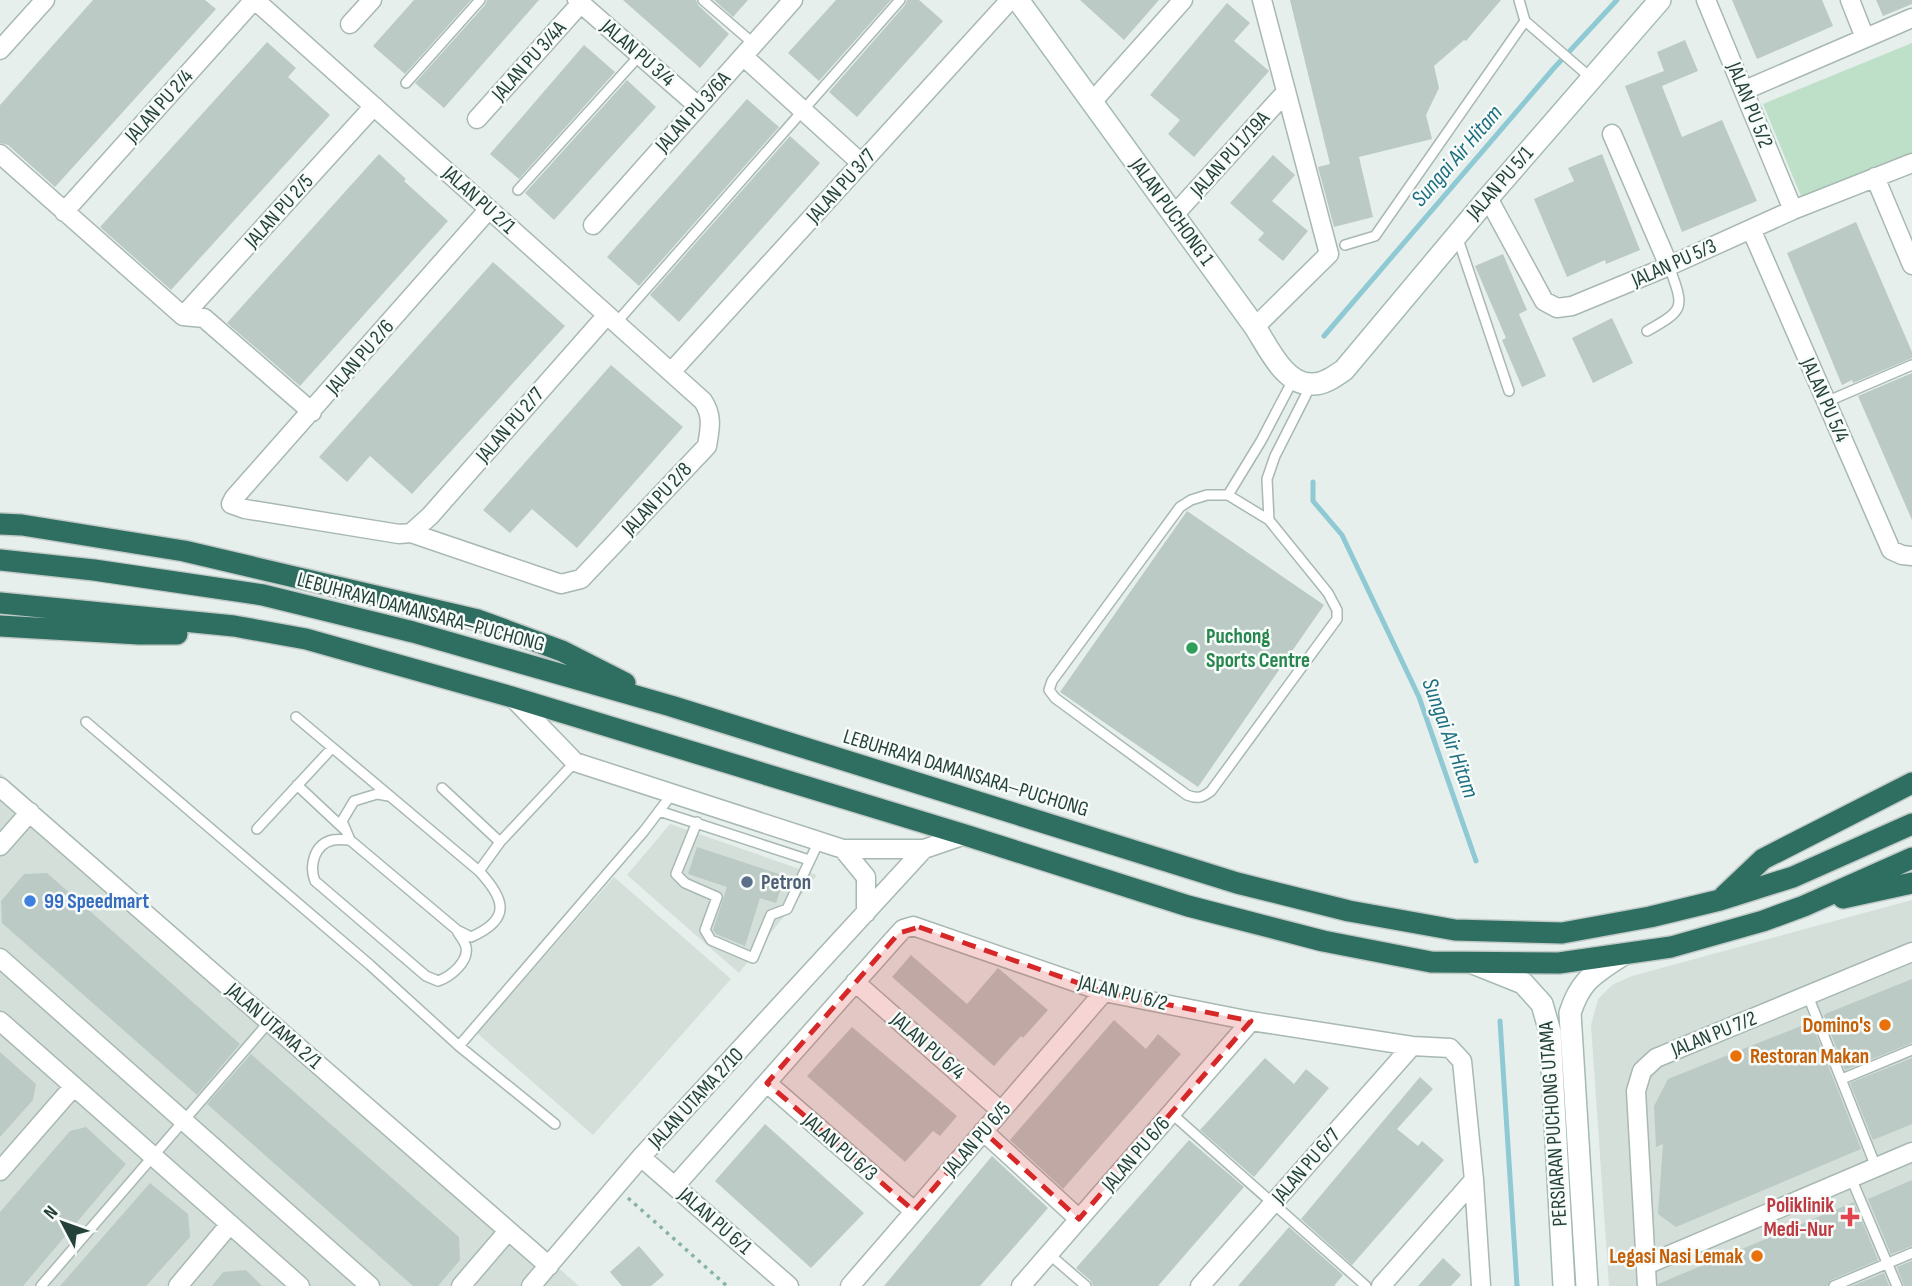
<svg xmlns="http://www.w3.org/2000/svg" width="1912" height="1286" font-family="'Sofia Sans Condensed',sans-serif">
	<rect width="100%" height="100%" fill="#e6efeb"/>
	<path fill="#d4dfda" d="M0,773l579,513h-579z
		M670,824l147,51 -78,98 -112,-98z
		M614,877l117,102 -138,156 -116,-102z
		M1912,900v386h-303l-18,-261 7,-26 14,-14 20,-9z"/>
	<path fill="#bfe0c8" d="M1912,43v113l-109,45 -40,-97z"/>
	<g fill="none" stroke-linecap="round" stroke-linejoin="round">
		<path stroke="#8ec9d4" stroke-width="5" d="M1324,336l230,-268 63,-68
			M1313,482v19l29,34 77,162 57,164
			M1500,1021l17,265"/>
	</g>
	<path fill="#bbcac4" d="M93,0h112l11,9 -161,178 -47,-42 -8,-2v-38z
		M414,0h57l-66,74 -32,-28z
		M487,0h52l-95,108 -29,-25 70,-78z
		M623,0h73l2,5 31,29 -29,34z
		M714,0h34l-15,17z
		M836,0h55l-72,81 -31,-28z
		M907,0h12l24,21 -86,96 -28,-25 76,-87z
		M1080,0h79l-35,40z
		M1290,0h211l-35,41 -2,-1 -30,26 5,22 -13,27 6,24 -73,18 14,60 -39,10 -16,-60 12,-3z
		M1732,0h90l11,26 -76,33z
		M1876,0h36v4l-29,12z
		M1227,3l23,20 -16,18 35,30 -75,86 -26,-23 12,-14 -30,-25z
		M1685,40l13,31 -36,15 20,51 40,-17 35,81 -75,31 -57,-146 39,-15 -7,-19z
		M267,42l29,26 -8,9 42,38 -159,175 -71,-63z
		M584,45l31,27 -96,107 -29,-25z
		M627,80l29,27 -102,113 -29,-27z
		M747,99l32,28 -140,159 -32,-29z
		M790,136l30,27 -141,159 -29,-27z
		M379,154l27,25 -2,2 44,40 -148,165 -73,-63z
		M1602,154l38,96 -34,14 -1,-4 -38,17 -33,-78 40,-18 -6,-13z
		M1273,155l22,20 -23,26 36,30 -25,30 -25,-21 6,-7 -34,-30z
		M1856,222l56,130v6l-59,25 -1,-3 -10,5 -55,-132z
		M1503,254l24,56 -8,4 27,62 -24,11 -20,-47 4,-2 -31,-72z
		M493,262l72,64 -153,168 -42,-38 -23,26 -28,-25z
		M1612,318l21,45 -40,20 -21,-45z
		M611,365l72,62 -106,121 -45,-39 -22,24 -27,-23z
		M1912,373v147l-54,-124z
		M1187,511l137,94 -126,182 -138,-95z
		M697,847l88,29 -9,27 -16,-5 -15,48 -29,-12 -3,-4 14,-43 -39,-13z
		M47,873l193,171 -43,51 -195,-172 -1,-22 23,-27z
		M911,955l56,49 31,-36 50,42 -25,28 -2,-2 -27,30 -102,-89z
		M1912,979v64l-67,27 -21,-54 1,-2z
		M1114,1020l32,29 12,-15 23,20 -118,135 -53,-49z
		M1811,1022l50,127 -185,78 -18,-13 5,-70 -7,3 -2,-41 14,-27z
		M852,1027l105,89 -17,20 -7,-5 -28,31 -98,-86z
		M0,1052l36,32 -3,16 -33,37z
		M251,1054l208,183 1,23 -22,26h-25l-206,-182z
		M1265,1058l29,26 12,-15 23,19 -75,89 -54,-47z
		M1912,1058v66l-39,16 -23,-57z
		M1420,1077l13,12 -36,40 21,17 4,-5 22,19 -92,105 -51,-46z
		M765,1124l99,89 -53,55 -96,-87z
		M86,1127l40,37 -103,122h-23v-74l70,-81z
		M1189,1140l55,47 -86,99h-65l-2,-5 -15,-13z
		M992,1156l56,52 -68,78h-96z
		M1912,1180v66l-21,8 -23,-55z
		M150,1183l38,31 2,23 -44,49h-86z
		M1854,1202l24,58 -47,20 -4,6h-169v-2z
		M1289,1227l54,48 -9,11h-96z
		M639,1246l25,29 -13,11h-29l-12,-14z
		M1443,1258l18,17 -10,11h-33z
		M1912,1261v25h-8l-7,-19z
		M246,1270l16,16h-50l11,-14z
		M1884,1273l5,13h-37z"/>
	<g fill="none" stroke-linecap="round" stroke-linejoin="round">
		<defs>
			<path id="lane" d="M703,0l51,44
				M1519,0l6,21
				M406,83l74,-83
				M518,190l122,-135
				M1457,236l52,155
				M1345,245l30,-9 150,-215 66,57
				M616,323l284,-323
				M1647,331c39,-22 37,-23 22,-65
				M1826,402l86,-37
				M1207,495h21l41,25 59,73 9,17v9l-126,172c-9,7 -14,8 -24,4l-132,-97 -6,-8 3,-9 128,-174 11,-7z
				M1228,495l33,-54 33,-63
				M1269,520l-2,-41 8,-23 36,-71
				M296,717l183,154c26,28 33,48 -8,66l-14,-7 -107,-90 -8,-19 12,-20 23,-7 12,2
				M86,722l284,243 89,81 185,-215 28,-37
				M297,785l47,44
				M442,788l58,54
				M659,811l150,49
				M697,822l-21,52 9,9 32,14 -12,33 6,10 42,18 18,-43 16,-6 32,-68
				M257,829l75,-81
				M350,840c-5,0 -12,-1 -17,0 -19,4 -24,26 -18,41l111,95 12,5c12,-4 31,-19 28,-34 -1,-5 -6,-11 -9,-16
				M479,871l21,-29 75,-80
				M1808,996l68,171
				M459,1046l96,78
				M1842,1079l70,-29
				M1171,1113l195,173
				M1851,1178l46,108
				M1049,1254l37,32
				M41,1286l228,-264
				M1834,1286l78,-33"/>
			<path id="street" d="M255,0c150,134 299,267 448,401 10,15 7,27 4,45l-126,133 -20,5 -150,-51 -12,1 -154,-25 -14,-5 3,-6 255,-289
				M577,0l121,106
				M1706,0l87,210
				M1850,0l15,38
				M350,24l22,-24
				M0,50l45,-50
				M743,56l118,107
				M1745,90l167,-72
				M1092,102l91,-102
				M477,119l104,-116
				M1612,134l57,132
				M0,154l183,162 21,2 108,94
				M1875,177l37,88
				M1488,198l56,103 13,7 15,-2 97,-40 124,-56 119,-47
				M64,212l190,-212
				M1174,215l112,-123
				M593,225l200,-225
				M1751,229l140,321 11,5 10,1
				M183,316l191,-210
				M1255,327l74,-73 -67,-254
				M671,372l339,-372
				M411,533l19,-17 177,-201
				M512,697l63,65 268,87h81
				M0,787l549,479
				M0,846l30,-34
				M843,849l23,28v36
				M0,958l370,328
				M855,982l146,129
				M0,1021l300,265
				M767,1083l147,128
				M983,1131l96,88
				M641,1157l148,129
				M0,1171l74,-85
				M675,1186l218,-246 10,-11 10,-3 191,66 147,29 161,25 38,2 12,13 12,119 7,106
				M1646,1265l266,-113
				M178,1286l52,-62
				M461,1286l47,-55
				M531,1286l110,-129 283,-308 41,-14
				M850,1286l254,-294
				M1021,1286l230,-265
				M1200,1286l212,-240
				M1381,1286l93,-106
				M1647,1286l-11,-195 6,-20 14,-13 256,-106"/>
			<path id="secondary" d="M1018,0l237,327c13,20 30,59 58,57 12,0 22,-8 31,-14l144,-172 172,-198
				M1473,963l50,20 19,21 8,28 14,254
				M1587,1286l-17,-273c11,-34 24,-39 52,-58"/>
			<path id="highway" d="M0,524l22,1 162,26 294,69 84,31 63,32
				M0,560l94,10 169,25 150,37 258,74 566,177 112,28 106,19 107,3 88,-16 70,-17 73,-23 119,-53
				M0,603l234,23 72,13 206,58 453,138 223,71 135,35 108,21 128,1 112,-16 92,-26 41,-15 108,-48
				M0,626l139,8h38
				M1724,896l39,-37 149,-76
				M1843,898l69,-15"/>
		</defs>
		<use href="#lane" stroke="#a8b8b2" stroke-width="12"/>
		<use href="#street" stroke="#a8b8b2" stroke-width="21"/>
		<use href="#secondary" stroke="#a4bbb3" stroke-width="24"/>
		<use href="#highway" stroke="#c2cac8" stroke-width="24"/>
		<path stroke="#86b3a5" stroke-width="3.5" stroke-dasharray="3.5 5" stroke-linecap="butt" d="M628,1198l99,88"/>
		<use href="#lane" stroke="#fff" stroke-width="9"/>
		<use href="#street" stroke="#fff" stroke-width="18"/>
		<use href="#secondary" stroke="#fff" stroke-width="21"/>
		<use href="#highway" stroke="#2f6f62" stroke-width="21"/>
	</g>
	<path fill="#d62828" fill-opacity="0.2" stroke="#d62828" stroke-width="5" stroke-dasharray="14 9" stroke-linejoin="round" d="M919,927l185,65 147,29 -172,198 -96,-88 -69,80 -147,-128 132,-150z"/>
	<circle fill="#2e9e5b" stroke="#f7fbf9" stroke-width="2.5" cx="1192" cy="648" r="7"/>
	<circle fill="#5c6f8a" stroke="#f7fbf9" stroke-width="2.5" cx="747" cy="882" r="7"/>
	<circle fill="#3f7fe0" stroke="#f7fbf9" stroke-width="2.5" cx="30" cy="901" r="7"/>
	<g fill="#e8710a" stroke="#f7fbf9" stroke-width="2.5">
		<circle cx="1885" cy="1025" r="7"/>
		<circle cx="1736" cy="1056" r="7"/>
		<circle cx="1757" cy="1256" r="7"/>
	</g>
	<path fill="#e0444e" stroke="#f7fbf9" stroke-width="2.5" d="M1846.5 1206.5h7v7h7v7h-7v7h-7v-7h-7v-7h7z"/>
	<g text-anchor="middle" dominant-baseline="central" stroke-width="5" stroke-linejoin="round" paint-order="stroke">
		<g font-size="21" fill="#24423a" stroke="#f7fbf9">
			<text transform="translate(638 53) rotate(41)">JALAN PU 3/4</text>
			<text transform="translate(529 61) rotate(-48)">JALAN PU 3/4A</text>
			<text transform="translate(1750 105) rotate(68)">JALAN PU 5/2</text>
			<text transform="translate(159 106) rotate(-48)">JALAN PU 2/4</text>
			<text transform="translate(693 112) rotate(-48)">JALAN PU 3/6A</text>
			<text transform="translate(1230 154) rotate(-48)">JALAN PU 1/19A</text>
			<text transform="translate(1500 183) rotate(-49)">JALAN PU 5/1</text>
			<text transform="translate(841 186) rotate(-48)">JALAN PU 3/7</text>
			<text transform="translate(479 200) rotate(42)">JALAN PU 2/1</text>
			<text transform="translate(279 211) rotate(-48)">JALAN PU 2/5</text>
			<text transform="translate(1172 212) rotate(54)">JALAN PUCHONG 1</text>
			<text transform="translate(1674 263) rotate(-24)">JALAN PU 5/3</text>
			<text transform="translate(360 357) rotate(-49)">JALAN PU 2/6</text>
			<text transform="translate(1825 400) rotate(66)">JALAN PU 5/4</text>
			<text transform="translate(510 425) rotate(-49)">JALAN PU 2/7</text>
			<text transform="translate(657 499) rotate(-47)">JALAN PU 2/8</text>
			<text transform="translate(421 612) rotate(15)">LEBUHRAYA DAMANSARA–PUCHONG</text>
			<text transform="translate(966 773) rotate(17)">LEBUHRAYA DAMANSARA–PUCHONG</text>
			<text transform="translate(1123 993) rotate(14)">JALAN PU 6/2</text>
			<text transform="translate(274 1026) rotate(41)">JALAN UTAMA 2/1</text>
			<text transform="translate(1714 1034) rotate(-22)">JALAN PU 7/2</text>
			<text transform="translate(928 1046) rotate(41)">JALAN PU 6/4</text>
			<text transform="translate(696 1098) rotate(-47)">JALAN UTAMA 2/10</text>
			<text transform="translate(1553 1124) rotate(-94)">PERSIARAN PUCHONG UTAMA</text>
			<text transform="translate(977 1139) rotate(-49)">JALAN PU 6/5</text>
			<text transform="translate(840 1147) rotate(41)">JALAN PU 6/3</text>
			<text transform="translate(1136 1154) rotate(-49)">JALAN PU 6/6</text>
			<text transform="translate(1306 1166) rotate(-49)">JALAN PU 6/7</text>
			<text transform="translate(715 1221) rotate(41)">JALAN PU 6/1</text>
		</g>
		<g font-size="21" font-weight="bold" fill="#27864d" stroke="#f7fbf9" text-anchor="start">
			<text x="1206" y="636">Puchong<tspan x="1206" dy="24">Sports Centre</tspan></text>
		</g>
		<g font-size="21" font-weight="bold" fill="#4e5e75" stroke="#f7fbf9" text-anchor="start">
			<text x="761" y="882">Petron</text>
		</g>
		<g font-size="21" font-weight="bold" fill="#366cbe" stroke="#f7fbf9" text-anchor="start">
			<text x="44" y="901">99 Speedmart</text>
		</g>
		<g font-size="21" font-weight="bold" fill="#c56008" stroke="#f7fbf9" text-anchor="end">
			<text x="1871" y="1025">Domino's</text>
			<text x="1750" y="1056" text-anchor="start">Restoran Makan</text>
			<text x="1743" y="1256">Legasi Nasi Lemak</text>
		</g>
		<g font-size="21" font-weight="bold" fill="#be3a42" stroke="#f7fbf9" text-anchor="end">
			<text x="1834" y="1205">Poliklinik<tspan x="1834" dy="24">Medi-Nur</tspan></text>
		</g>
		<g font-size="23" font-style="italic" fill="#1c6f80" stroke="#f7fbf9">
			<text transform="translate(1457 156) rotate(-49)">Sungai Air Hitam</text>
			<text transform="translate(1450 738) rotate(70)">Sungai Air Hitam</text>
		</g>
	</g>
	<g transform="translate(63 1223) rotate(311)" stroke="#f7fbf9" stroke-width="5" paint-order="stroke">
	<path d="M0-5L12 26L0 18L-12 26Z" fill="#24423a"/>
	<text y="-10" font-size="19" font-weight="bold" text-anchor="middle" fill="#24423a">N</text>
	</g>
</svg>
